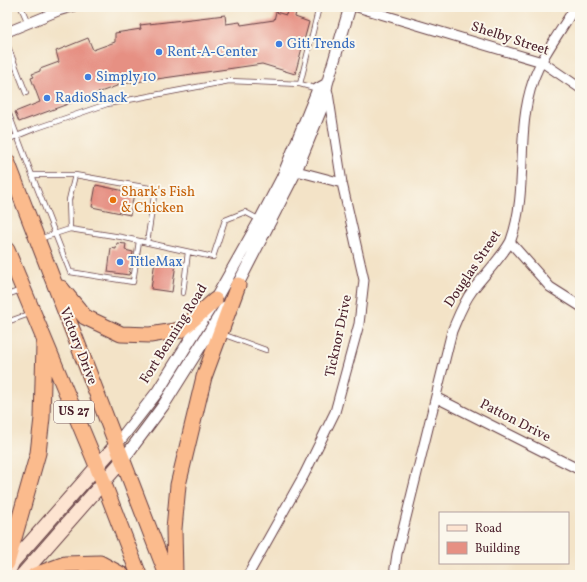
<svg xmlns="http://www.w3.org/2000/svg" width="587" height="582" font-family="Vollkorn,serif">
	<rect width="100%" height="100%" fill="#fbf7ec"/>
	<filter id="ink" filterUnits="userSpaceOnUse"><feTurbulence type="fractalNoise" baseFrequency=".025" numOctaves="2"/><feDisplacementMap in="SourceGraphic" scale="8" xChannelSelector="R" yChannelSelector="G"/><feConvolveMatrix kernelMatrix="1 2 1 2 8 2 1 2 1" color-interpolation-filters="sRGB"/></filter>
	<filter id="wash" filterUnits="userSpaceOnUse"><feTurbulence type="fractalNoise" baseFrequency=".012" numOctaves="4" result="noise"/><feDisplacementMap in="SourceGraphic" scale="16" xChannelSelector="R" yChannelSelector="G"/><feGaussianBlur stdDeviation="0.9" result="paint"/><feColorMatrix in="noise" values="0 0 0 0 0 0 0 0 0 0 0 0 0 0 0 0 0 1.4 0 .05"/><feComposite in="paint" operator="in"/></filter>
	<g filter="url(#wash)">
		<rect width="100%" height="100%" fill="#f3e3c7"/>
		<g id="blocks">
			<path fill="#e69083" d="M288,9l8,3 -1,5 14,5 -14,52 -33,-10 -140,20 -103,38 -4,-10 25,-10 -9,-24 3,-1 -2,-3 8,-3v-2l19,-7 -3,-11 32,-13 5,12 22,-8v-9l26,-4 -1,-4 85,-10 1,9 14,-2 1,3 33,-5 2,-8 10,3z
				M96,185l38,8 -4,22 -38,-8z
				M117,243l9,1 -1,6 8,2 -4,23 -21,-3 3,-24 5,1z
				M155,260l21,3 -4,29 -21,-3z"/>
		</g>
	</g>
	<g filter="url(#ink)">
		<use href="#blocks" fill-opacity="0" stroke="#633c42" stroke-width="1"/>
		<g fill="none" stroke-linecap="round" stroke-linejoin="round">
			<defs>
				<path id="service" d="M21,7l7,16
					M7,44l19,49
					M300,84l19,-77
					M7,109l25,66
					M7,140l27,-11 73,-25 122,-23 71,3 18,5
					M75,175h-43l38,97 63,10 6,-41
					M70,229l-1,-29 6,-25 80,14 -8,54
					M39,239l31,-10 51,8 92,20 12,-37 20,-8 15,8
					M183,293l5,-41
					M7,295l14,-5
					M7,322l25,-9
					M222,334l44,16"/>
				<path id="minor" d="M357,7l185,55 38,26
					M7,32l51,-21 14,-4
					M289,169l53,14
					M511,243l39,44 30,19
					M437,398l143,72
					M248,575l56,-100 31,-63 24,-88 5,-44 -22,-97 -14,-90
					M394,575l3,-21 55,-223c6,-14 11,-28 20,-40 9,-12 35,-40 39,-51 18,-50 4,-108 22,-159 9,-26 28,-50 42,-74"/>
				<path id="tertiary" d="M235,290l61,-119 28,-69 3,-18 23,-77
					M116,445l42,-54 57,-91 45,-80 22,-42 36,-89 9,-5
					M122,461l41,-55 62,-99"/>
				<path id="secondary" d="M7,575l6,-13 103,-117
					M22,575l100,-114"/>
				<path id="trunk" d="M7,161l160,414
					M7,250l90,216 42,109
					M61,288l24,29 36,17 29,1 31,-5 34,-30
					M7,563l31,-110 4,-35 2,-73
					M35,575l30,-11 35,-1 22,12
					M175,575l-1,-46 4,-44 26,-108 34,-92"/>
			</defs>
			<use href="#service" stroke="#633c42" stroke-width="6"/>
			<use href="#minor" stroke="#633c42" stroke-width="11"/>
			<use href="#tertiary" stroke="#633c42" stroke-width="13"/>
			<use href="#secondary" stroke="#633c42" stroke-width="15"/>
			<use href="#trunk" stroke="#633c42" stroke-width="17"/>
			<use href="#service" stroke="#fff" stroke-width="4.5"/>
			<use href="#minor" stroke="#fff" stroke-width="9"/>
			<use href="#tertiary" stroke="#fff" stroke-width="11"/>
			<use href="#secondary" stroke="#fde4d1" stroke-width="13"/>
			<use href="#trunk" stroke="#fbbb8d" stroke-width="15"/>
		</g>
	</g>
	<g fill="#3f7fe0" stroke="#fbf7ec" stroke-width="1.5">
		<circle cx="279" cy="44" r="4"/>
		<circle cx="159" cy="52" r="4"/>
		<circle cx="88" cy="77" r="4"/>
		<circle cx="47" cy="98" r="4"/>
		<circle cx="120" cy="262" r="4"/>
	</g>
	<circle fill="#e8710a" stroke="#fbf7ec" stroke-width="1.5" cx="113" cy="200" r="4"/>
	<g text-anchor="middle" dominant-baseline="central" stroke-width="4" stroke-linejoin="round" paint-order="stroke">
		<rect fill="#fbf7ec" stroke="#7f6065" stroke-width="1" x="54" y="401" width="40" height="22" rx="3"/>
		<g font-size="13" font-weight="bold" fill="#4a1f2b">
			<text x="74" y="412">US 27</text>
		</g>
		<g font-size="14" fill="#4a1f2b" stroke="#fbf7ec">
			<text transform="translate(510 39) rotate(18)">Shelby Street</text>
			<text transform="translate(473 269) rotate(-56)">Douglas Street</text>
			<text transform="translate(174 334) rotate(-58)">Fort Benning Road</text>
			<text transform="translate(339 336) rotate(-78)">Ticknor Drive</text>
			<text transform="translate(78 346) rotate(69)">Victory Drive</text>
			<text transform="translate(515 421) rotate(27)">Patton Drive</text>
		</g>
		<g font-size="14" fill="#366cbe" stroke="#fbf7ec" text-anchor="start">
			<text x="287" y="44">Giti Trends</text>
			<text x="167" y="52">Rent-A-Center</text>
			<text x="96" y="77">Simply 10</text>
			<text x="55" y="98">RadioShack</text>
			<text x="128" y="262">TitleMax</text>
		</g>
		<g font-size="14" fill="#c56008" stroke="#fbf7ec" text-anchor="start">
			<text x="121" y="192">Shark's Fish<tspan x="121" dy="16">&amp; Chicken</tspan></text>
		</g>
	</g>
	<rect width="587" height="582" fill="none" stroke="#fbf7ec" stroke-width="24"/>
	<rect x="439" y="512" width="130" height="52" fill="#fbf7ec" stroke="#b4a19f"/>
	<rect x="447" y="525" width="20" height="6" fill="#fde4d1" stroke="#b4a19f"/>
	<text x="475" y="532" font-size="12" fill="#4a1f2b">Road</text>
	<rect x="447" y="542" width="20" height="12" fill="#e69083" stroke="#b4a19f"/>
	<text x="475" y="552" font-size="12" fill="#4a1f2b">Building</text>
</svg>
